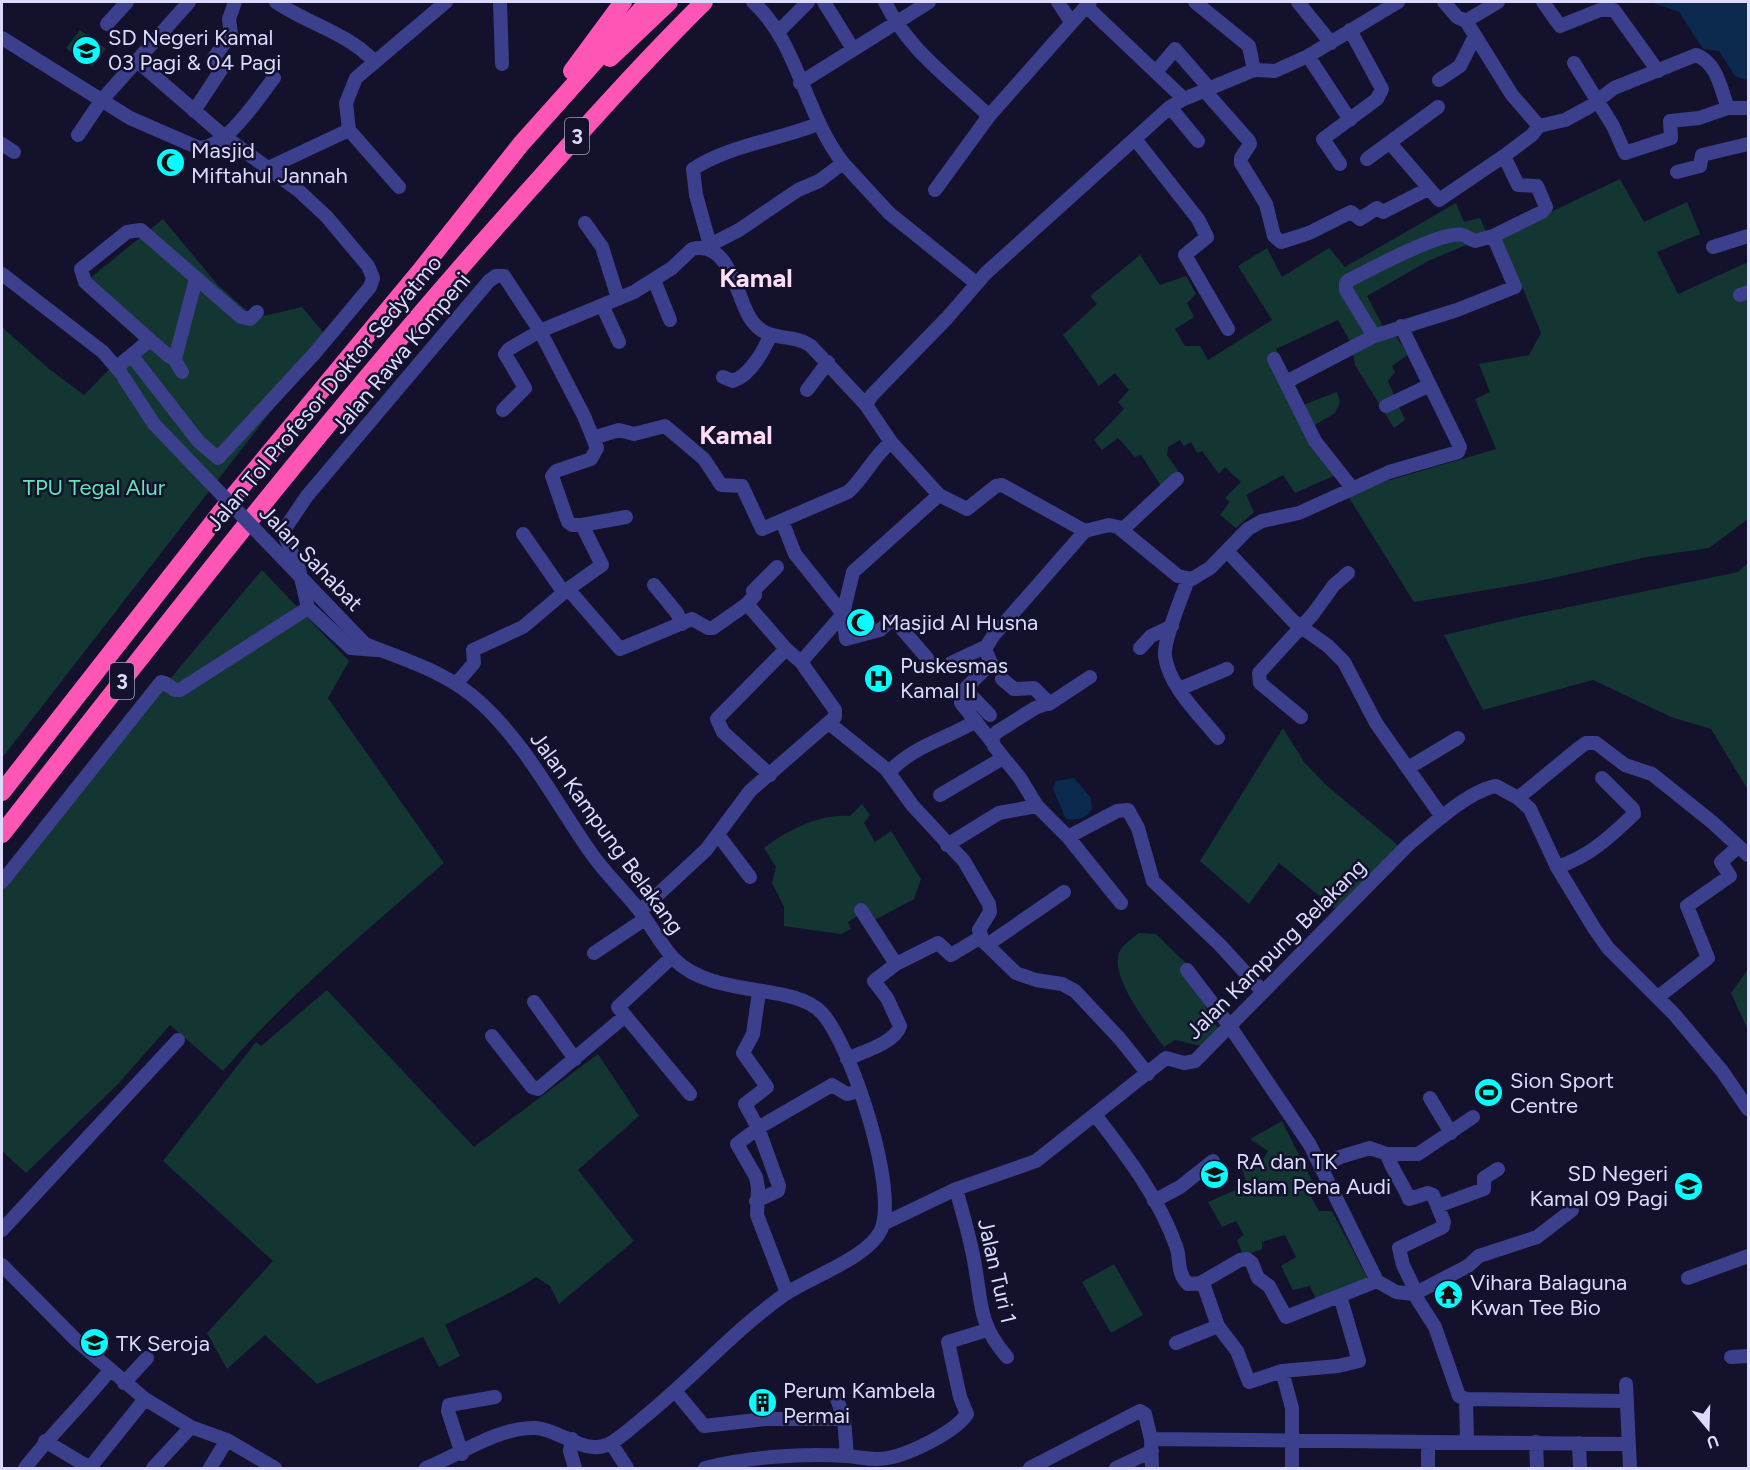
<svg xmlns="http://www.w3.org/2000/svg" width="1750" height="1470" font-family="Figtree,sans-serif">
	<rect width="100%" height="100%" fill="#13112c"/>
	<path fill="#133632" d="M80,30l26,19 -14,18 -26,-19z
		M1620,179l24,43 43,-20 13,32 -43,18 21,42 68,-31 2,8v248l-39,29 -62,9 -108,24 -125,21 -68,-109 150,-44 -21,-50 15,-7 -11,-28 50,-9 12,-22 -20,-49 -25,-46z
		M1456,203l8,19 16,-4 8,18 -60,25 -61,35 19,36 10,4 12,19 -16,11 3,6 -7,9 17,39 -11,8 -39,-63 -4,-22 -13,-23 -62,29 27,56 34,-13 3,10 -5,11 -25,15 28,46 -43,19 -12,-18 -37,20 8,17 -18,16 -16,-13 10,-13 -5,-4 16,-16 -16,-15 -6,7 -17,-23 -5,2 -6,-11 -7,4 -4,-6 -12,7 -1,8 16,23 -18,14 -24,-37 -6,2 -17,-19 -16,12 -8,-10 30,-31 -6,-7 11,-12 -14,-17 -16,13 -36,-51 34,-31 -7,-8 50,-41 20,30 26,-9 10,18 -9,9 7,14 -19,12 10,17h15l8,14 64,-40 -34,-54 29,-18 15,29 47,-29 16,19z
		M163,219l54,65 38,34 47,-11 26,31 -326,420v-431l47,42 35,26 55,-56 -50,-60z
		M1748,563v227l-37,-61 -40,-12 -78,-37 -110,30 -39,-75 76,-18 218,-45z
		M262,570l87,91 -21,37 116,165c-76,67 -155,131 -221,208l-53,-46 -52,59 -92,89 -24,-22v-273z
		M1283,728l21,34 22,23 74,62 -62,64 -59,-48 -30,41 -49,-43z
		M862,804l8,11 -6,8 11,19 16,-11 30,48 -7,20 -43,23 -7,-11 -16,11 3,7 -10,5 -57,-8v-19l-12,-24 4,-16 -12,-19c23,-18 57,-35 86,-32z
		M1139,933l17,1 35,34 16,43 12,19 -18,16 -26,-6 -11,7c-14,-19 -59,-75 -43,-98 4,-6 12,-11 18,-16z
		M1748,969v61l-17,-37z
		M327,990l147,157 124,-93 41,62 -61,54 56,71 -75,63 -9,-18 -14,-9c-28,19 -61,32 -91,48l15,31 -21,11 -16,-30 -106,47 -52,-49 -38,34 -20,-36 66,-72 -110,-100 93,-119 5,4z
		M1282,1121l30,60 -8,4 15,26h13l39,74 -52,21 -9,-20 -17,4 -12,-24 15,-9 -11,-22 -23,7v7l-19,7 -6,-16 7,-5 -8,-14 -14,6 -14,-25 39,-17 -10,-32 21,14 10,-16 -18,-12z
		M1114,1264l29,51 -32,18 -29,-51z"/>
	<path fill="#0c2a50" d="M1650,2h98v75l-2,3 -11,-4 -16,-25 -16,-2 -24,-37z
		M1074,778l17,20 1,11c-7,11 -14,11 -26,10l-13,-30 3,-8z"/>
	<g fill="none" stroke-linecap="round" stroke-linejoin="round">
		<path stroke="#3b3f8c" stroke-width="14" d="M276,2c32,22 70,30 98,59
			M500,2l2,62
			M753,2c45,40 52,113 90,161
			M824,2l29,47
			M885,2c23,48 67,78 104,114
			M1058,2l13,20
			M1195,2l54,44 5,24
			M1298,2l33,41
			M1444,2l13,15 9,4 32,-19
			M1543,2l17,24 40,-16h14l44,61
			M1086,6l98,93
			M107,24l20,-22
			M779,31l29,-29
			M2,38l128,80 69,30c28,0 59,-50 75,-70
			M1308,56l42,64
			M1574,63l39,63 12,27 46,-15 -1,-17 29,-3 29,-10
			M1156,72l19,-23 34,39
			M1439,80l21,-14 15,-30
			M800,83l129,-81
			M1204,90l45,51 1,3 -9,14v5l25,41 8,32 7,6 28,-9 42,-21 9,7 17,-11 6,4 45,-23
			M1170,107l28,34
			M194,111l27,-41 -8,-11 18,-25 -2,-15 6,-17
			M1539,126l26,-6 24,-13 25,-19 82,-33c21,7 25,35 32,53h20
			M349,130l50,57
			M78,135l23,-34 88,-99
			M1135,139l63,80 9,18 -22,18 43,74
			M1390,143l49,57 65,-44
			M2,144l12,8
			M1367,159l71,-52
			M1340,164l-17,-25 54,-40 5,-10 -32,-59
			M266,169l83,-39 -3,-27 10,-25 90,-76
			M1677,172l23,-6 2,-11 46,-11
			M935,190l54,-74 101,-114
			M585,223l17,24 16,51
			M710,245l-14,-50 -3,-26c37,-24 85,-29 125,-45
			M1713,247l35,-11
			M704,248l35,-18 59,-40 21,-9 24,-18 46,50 87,70
			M2,274l101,78 18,21
			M654,280l16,40
			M1740,295l8,-3
			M602,305l17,37
			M1374,336l-28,-46v-7l3,-3c21,-10 93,-50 114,-45 5,1 7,5 12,6l18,-5
			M150,340l20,17 6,-2 20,-76
			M132,356l67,86 19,16 96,-104 56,-67 3,-9 -5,-12 -41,-49 -29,-27 -73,-53 -88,-76
			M173,357l9,15
			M1274,359l41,82 37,47
			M117,367l33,-27 -65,-58 -4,-13 46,-37 14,-2 100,87 9,2 7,-7
			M723,377l10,4c17,-6 30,-29 37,-45
			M1286,382l88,-46 83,-26 58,-23 -22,-51 49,-24 4,-5 -9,-21 -19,-1 -14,-29 28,-21 7,-9 -27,-31 -46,-74
			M807,390l21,-28
			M866,405l6,-10 75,-77 39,-45 184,-166 14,-8 70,-29 21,1 33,-15 90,-54
			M1386,406l44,-21
			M503,410l22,-22 -20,-34 4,-5 31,-18 44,85 13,32 -6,11 -35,12 -4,5 16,46 4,3h10
			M593,438l26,-8 15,4 31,-8 39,33 17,26 21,1 20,43 86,-37c16,-14 24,-34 43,-50
			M939,495l28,14 29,-23 6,-1 83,46 24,-6 9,2 60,49 14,3 18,-11 38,-39 14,-8 37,-8 90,-41 69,-20 2,-5 -59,-121
			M782,521l13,33 48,60 3,25 34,-9 8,-7 7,-2 32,37
			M1122,530l55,-51
			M523,534l41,59
			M1228,552l65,69 35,25 16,16 32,61 66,94
			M1188,580c-6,16 -25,61 -23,76 4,31 35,59 53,82
			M654,585l23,28 5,11
			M568,589l34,-24 -20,-40 44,-8
			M747,604l8,-9 -2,-4 24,-24
			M308,608l-9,-39 -15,-35 2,-7 21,-31 182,-215 7,-5h8l36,55 94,-39 38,-24 20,-19c38,-9 44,47 58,69 17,27 39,13 61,28l55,59 25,37 48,53 -86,77 -10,42 -42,48 34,48v7l-85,74 -44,59 -66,61
			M365,644c42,17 83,28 117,60 44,41 73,97 107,146 15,23 37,42 53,64 11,15 20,32 32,45 39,40 120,23 148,54 29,32 77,177 59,217 -13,28 -71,47 -97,65 -51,36 -93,85 -142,124 -10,8 -21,19 -33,25 -24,12 -48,-14 -73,-16 -36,-2 -77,27 -110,40
			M1140,648l11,-12 21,-10
			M951,663l34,-16
			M1002,679l12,10 20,-1 15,15 -14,5 -38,24 -5,6 2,8 26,32 17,28 31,31 53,66
			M456,684l18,-21 -1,-13 50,-23 45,-38 52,60 72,-30 16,9h5l34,-24 39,45 15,13
			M965,689l25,26
			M1179,689l48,-20
			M1049,704l41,-27
			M1301,717l-41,-34 -1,-10 54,-59 21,-29 14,-12
			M830,724l56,45 27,37 51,55 25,43 1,8 -11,18 4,11 33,32 20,7 26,4 13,7 45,48 28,35
			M992,742l-31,-39 4,-14 26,-26 -6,-14 8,-13 92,-105
			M1408,768l50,-30
			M889,772c26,-27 55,-32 87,-51
			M770,775l-47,-43 -6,-13 69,-70
			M940,795l63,-37
			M1518,798l61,-50 7,-5h10l29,22 27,9 60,48 36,33
			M719,836l31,41
			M1068,837l49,-26 11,-1 10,18 15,53 67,64 43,47
			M947,845l52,-32 38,-7
			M1557,867c32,-10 53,-30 77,-53l-1,-5 -31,-31
			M2,882l159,-200 4,1 10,7h5l128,-82 43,40 25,2
			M861,910l35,54 42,-21 13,12 30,-18
			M987,945l77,-53
			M594,953l51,-34
			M672,957l-54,50 72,87
			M1187,970l42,55 81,120 67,136 19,11 18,2 21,33 24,69 7,3
			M1658,997l50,-39 -21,-52 43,-30 -9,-14 17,-15
			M534,1002l41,57
			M492,1036l40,51 6,2 86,-72
			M847,1059c15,-7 48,-16 53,-33l-13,-28 -13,-17 22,-17
			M1430,1098l21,35
			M1096,1116c31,40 63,82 80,130 5,12 0,27 12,38l15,-1 15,43 19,25 12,31 33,-11 56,-5 21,-5 -19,-65
			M1387,1154c5,17 16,29 22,45l19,-6 5,2 11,27 -1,5 -44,21 4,17 13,27
			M1323,1166l17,-9 30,-9 17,6h31l55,-37
			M956,1189c7,26 15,51 19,77 7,40 4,59 32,91
			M756,1201l22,-10 1,-5 -21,-58 -13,-24 22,-17 -24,-34 10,-19 6,-42
			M1154,1201l26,-14 33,-26
			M1438,1206l46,-17v-11l14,-9
			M883,1224l73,-35 80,-28 130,-103 18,5 11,-2 214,-217c22,-18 59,-53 87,-58l22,12 12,11 27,58 37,61 14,20 66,66 48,57 26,38
			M2,1230l176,-190
			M2,1265l75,76 68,58 46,28 36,13 48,28
			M1688,1278l60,-22
			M1202,1282l38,-22 7,-1 5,4 6,15 11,8 17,31 91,-36
			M787,1293l-30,-78 1,-27 -2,-11 -19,-33 21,-16 74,-43 15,9 13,-3
			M1414,1294l54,-28 11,-10 58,-19 35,-27
			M1176,1343l42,-17
			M1731,1357l17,-1
			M1282,1371l10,37v60
			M124,1383l23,-25
			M1626,1384l4,84
			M676,1392l28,34 61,-7h79
			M837,1399l7,20 3,37
			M572,1439l-2,12 5,17
			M1151,1439l478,5
			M45,1441l40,24h7l53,-66
			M1428,1442v26
			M1467,1442l-1,-43 161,2
			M1536,1442l1,26
			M611,1443l16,25
			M1579,1443l1,25
			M462,1454l-14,-43 1,-6 46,-8
			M25,1468c26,-34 58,-64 85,-98
			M153,1468l38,-41
			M210,1468l17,-28
			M705,1468c44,-11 96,-15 142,-12 14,1 26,5 41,2 22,-4 67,-26 79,-44l-7,-17 -12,-55 39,-12
			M1030,1468l110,-57 5,3 6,25 1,29
			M1116,1468l36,-17"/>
		<path stroke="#ff56b6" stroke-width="18" d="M610,58l59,-56
			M572,71l51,-69
			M2,792l230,-294 189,-228 100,-126 127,-142
			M2,834c174,-222 348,-446 538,-656 53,-60 107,-120 164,-176"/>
		<path stroke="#3b3f8c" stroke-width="14" d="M124,378l30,46 211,220"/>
	</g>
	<defs>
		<symbol id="school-disc" viewBox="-11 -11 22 22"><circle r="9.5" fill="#07fcff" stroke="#13112c"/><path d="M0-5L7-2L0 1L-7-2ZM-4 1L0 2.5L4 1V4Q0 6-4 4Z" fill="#111"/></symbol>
		<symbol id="mosque-disc" viewBox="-11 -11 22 22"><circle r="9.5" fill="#07fcff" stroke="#13112c"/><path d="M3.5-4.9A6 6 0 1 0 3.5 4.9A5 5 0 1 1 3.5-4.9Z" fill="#111"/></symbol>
		<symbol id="hospital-disc" viewBox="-11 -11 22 22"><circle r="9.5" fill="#07fcff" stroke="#13112c"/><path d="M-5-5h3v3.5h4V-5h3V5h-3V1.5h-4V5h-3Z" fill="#111"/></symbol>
		<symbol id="stadium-disc" viewBox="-11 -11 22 22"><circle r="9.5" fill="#07fcff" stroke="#13112c"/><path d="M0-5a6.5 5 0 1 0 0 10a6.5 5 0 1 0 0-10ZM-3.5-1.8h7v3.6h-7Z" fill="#111"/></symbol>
		<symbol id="temple-disc" viewBox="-11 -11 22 22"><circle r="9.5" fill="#07fcff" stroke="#13112c"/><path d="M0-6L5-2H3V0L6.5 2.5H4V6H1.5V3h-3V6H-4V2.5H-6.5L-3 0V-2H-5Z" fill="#111"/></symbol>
		<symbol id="building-disc" viewBox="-11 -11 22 22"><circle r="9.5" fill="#07fcff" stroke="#13112c"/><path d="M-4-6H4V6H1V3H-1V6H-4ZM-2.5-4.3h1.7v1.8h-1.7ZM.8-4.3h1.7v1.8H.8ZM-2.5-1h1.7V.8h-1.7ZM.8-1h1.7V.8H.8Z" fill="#111"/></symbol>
	</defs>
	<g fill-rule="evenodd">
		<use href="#school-disc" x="70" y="34" width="33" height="33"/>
		<use href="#mosque-disc" x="154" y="146" width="33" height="33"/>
		<use href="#mosque-disc" x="844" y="606" width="33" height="33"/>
		<use href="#hospital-disc" x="862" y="662" width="33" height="33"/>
		<use href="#stadium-disc" x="1472" y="1076" width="33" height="33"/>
		<use href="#school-disc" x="1198" y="1158" width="33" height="33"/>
		<use href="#school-disc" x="1672" y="1170" width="33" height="33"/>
		<use href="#temple-disc" x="1432" y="1278" width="33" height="33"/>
		<use href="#school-disc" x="78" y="1326" width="33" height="33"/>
		<use href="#building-disc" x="746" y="1386" width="33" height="33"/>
	</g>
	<g text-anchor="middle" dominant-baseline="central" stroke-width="5" stroke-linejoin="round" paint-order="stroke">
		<g fill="#13112c" stroke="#a09ec0" stroke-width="1.5">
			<rect x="565" y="118" width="24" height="36" rx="4.5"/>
			<rect x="110" y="663" width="24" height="36" rx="4.5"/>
		</g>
		<g font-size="21" font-weight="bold" fill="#dcdbff">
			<text x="577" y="136">3</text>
			<text x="122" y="681">3</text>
		</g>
		<g font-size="22" fill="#dcdbff" stroke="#13112c" text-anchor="start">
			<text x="108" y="37">SD Negeri Kamal<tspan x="108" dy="25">03 Pagi &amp; 04 Pagi</tspan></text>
			<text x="191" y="150">Masjid<tspan x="191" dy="25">Miftahul Jannah</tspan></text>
			<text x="881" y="622">Masjid Al Husna</text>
			<text x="900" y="665">Puskesmas<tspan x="900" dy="25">Kamal II</tspan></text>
			<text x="1510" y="1080">Sion Sport<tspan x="1510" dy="25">Centre</tspan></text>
			<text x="1236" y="1161">RA dan TK<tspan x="1236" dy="25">Islam Pena Audi</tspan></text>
			<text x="1668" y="1173" text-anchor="end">SD Negeri<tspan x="1668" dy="25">Kamal 09 Pagi</tspan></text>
			<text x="1470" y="1282">Vihara Balaguna<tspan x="1470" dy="25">Kwan Tee Bio</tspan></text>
			<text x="116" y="1343">TK Seroja</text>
			<text x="783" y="1390">Perum Kambela<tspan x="783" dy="25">Permai</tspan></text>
		</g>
		<g font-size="22" fill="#dcdbff" stroke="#13112c">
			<text transform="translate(401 353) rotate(-50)">Jalan Rawa Kompeni</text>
			<text transform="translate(324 393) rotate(-50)">Jalan Tol Profesor Doktor Sedyatmo</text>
			<text transform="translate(311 558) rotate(46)">Jalan Sahabat</text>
			<text transform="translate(607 833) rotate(54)">Jalan Kampung Belakang</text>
			<text transform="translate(1276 949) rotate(-45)">Jalan Kampung Belakang</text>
			<text transform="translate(997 1271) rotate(77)">Jalan Turi 1</text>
		</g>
		<g font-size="22" fill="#63e4b8" stroke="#13112c">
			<text x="94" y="487">TPU Tegal Alur</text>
		</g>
		<g font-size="26" font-weight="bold" fill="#ffddf6" stroke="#13112c">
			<text x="756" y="278">Kamal</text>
			<text x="736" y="435">Kamal</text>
		</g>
	</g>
	<rect width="1750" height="1470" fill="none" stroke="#dcdbff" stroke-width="6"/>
	<g transform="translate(1708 1428) rotate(161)" stroke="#13112c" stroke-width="4.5" paint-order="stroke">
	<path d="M0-4.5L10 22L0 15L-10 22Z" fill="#dcdbff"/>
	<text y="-9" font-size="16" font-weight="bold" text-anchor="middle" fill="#dcdbff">U</text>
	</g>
</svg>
